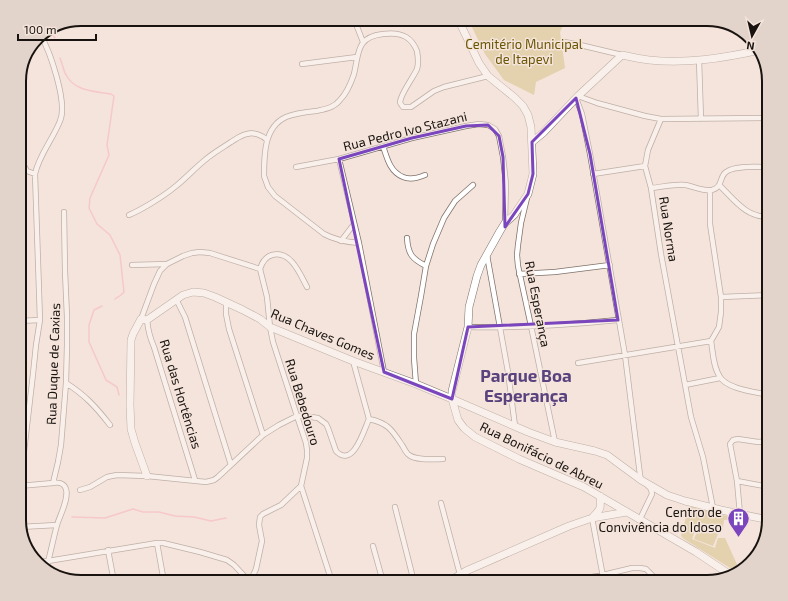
<svg xmlns="http://www.w3.org/2000/svg" width="788" height="601" font-family="'Exo 2',sans-serif">
	<rect width="100%" height="100%" fill="#f4e4db"/>
	<path fill="#d0ba78" d="M468,19h98l-6,13 5,36 -29,14 -2,13 -30,-15 -19,-26z
		M689,506l49,13 -14,1 -1,7 -22,-4 -4,2 -5,14 23,9 3,-10h7l15,33 -2,2 -54,-34 -3,-3z
		M699,527l19,7 -5,12 -19,-7z"/>
	<g fill="none" stroke-linecap="round" stroke-linejoin="round">
		<path stroke="#f9a7b8" stroke-width="1.5" d="M50,31l5,7
			M60,58c2,5 3,10 5,15 9,19 29,18 46,21l3,2 -7,49 2,10 -19,43 -1,10 8,16 13,11 10,20 4,37 -3,3 -6,4
			M102,306l-8,4 -5,15v17l17,38 11,7 2,8
			M72,517l33,1 28,-9 10,3h16l16,4 19,1 17,4 15,-3"/>
		<defs>
			<path id="street" d="M354,19l9,23
				M355,21l8,-2
				M564,42l12,2 46,11
				M699,60l2,59
				M302,64l55,-7
				M19,96l4,44v24l4,7 8,3
				M578,96l19,7 48,13 16,3 108,-1
				M576,98l6,16 8,40 35,201 15,120 1,5
				M661,119l-13,31 -3,16 6,22 10,66 30,163 12,40 10,51
				M383,146c4,12 7,26 20,31 7,3 15,1 22,-2
				M339,159l20,84 25,129
				M296,167l43,-8 73,-21 54,-12 13,-2 9,1 7,4 4,7 4,21 3,27 -1,39
				M593,174l52,-8
				M719,185c16,15 26,32 50,32
				M651,188c11,-1 23,-4 34,-3 8,1 18,7 27,5 11,-3 7,-13 14,-18 9,-7 32,-5 43,-5
				M710,190v34l11,73v15l-2,15 -8,14c2,11 2,26 9,36 7,12 36,15 49,18
				M527,198l-6,25 -3,22 -1,10 1,11 13,60 24,116
				M129,215c14,-6 35,-19 47,-29 10,-8 19,-18 29,-26 8,-7 17,-12 26,-18 5,-3 10,-7 16,-8 7,-2 15,1 20,6
				M407,238c1,16 5,21 19,28
				M341,241l13,-17
				M359,243c-13,-1 -24,-3 -35,-9l-49,-38 -7,-9 -4,-11c0,-21 0,-49 22,-59 10,-4 20,-5 30,-6 9,-2 18,-3 24,-11 7,-7 11,-17 14,-26 5,-21 2,-37 29,-40 7,-1 16,-1 23,3 5,3 9,9 11,14 1,6 2,12 0,18 -4,9 -16,24 -17,33 0,2 2,3 3,5h8l23,-16 10,-4 44,-11
				M487,255l21,117 7,54
				M132,265l35,-1
				M260,269c2,-7 5,-12 12,-14 19,-5 28,19 35,32
				M519,274l36,-2 55,-7
				M721,297l48,-2
				M176,299l9,18 46,148
				M226,302v12l3,15 34,106
				M141,319l13,-35 6,-13 7,-7 16,-8 9,-3 8,-1 10,1 50,16
				M147,320c1,10 3,18 7,27l41,133
				M19,321l21,-1
				M468,327c50,1 100,-2 150,-7
				M578,363l133,-22
				M66,383c19,12 30,24 44,42
				M416,384l-2,-26v-24l7,-38 5,-30 7,-22 11,-26 11,-17 18,-16
				M685,385l35,-7
				M765,394l4,-46
				M369,419c19,4 23,11 33,26 2,3 4,8 7,10 8,6 25,4 34,4
				M737,481l32,6
				M19,486l34,-3 5,-21 3,-17 5,-62 1,-38v-28l-2,-46 -1,-59
				M20,486l13,-112 3,-29 4,-25 -5,-146c4,-19 18,-35 25,-53 8,-18 -10,-70 -20,-87
				M301,486l31,96
				M80,490l10,-3 17,-10 10,-2 30,1 59,6 8,-2 4,-3 45,-42 16,-10 18,-9h7l14,2 8,6 2,4 8,23c17,18 28,-21 33,-32l-16,-58
				M441,503l21,79
				M395,507l19,75
				M740,514l-3,-33 -7,-37 3,-4 5,-1 20,3 11,-1
				M592,518l12,64
				M640,519l12,-25 -1,-5 -3,-3
				M20,527l37,-2
				M157,543l7,39
				M373,546l10,36
				M108,550l6,32
				M37,562l11,-1 109,-18h6l37,9 27,8 7,5 16,17
				M46,570c4,-15 7,-30 11,-45 3,-10 12,-26 9,-36 -2,-6 -8,-7 -13,-6
				M250,582l6,-13 6,-28 -3,-16 1,-8 3,-3 18,-9 20,-19 6,-28v-8l-1,-7 -9,-27 -24,-74 -3,-15 -3,-30 -7,-28
				M563,582l40,-7 29,-7h8l6,1 13,13"/>
			<path id="secondary" d="M532,142l11,-9 35,-37 44,-41c9,2 18,4 27,5 38,4 75,-2 111,-10
				M147,476l-12,-33 -4,-14 -1,-24 1,-65 2,-6 8,-15 6,1 36,-25 10,-3 11,1 11,4 28,13 17,9 10,8 83,34 63,23 36,15"/>
			<path id="primary" d="M458,19l21,44 9,13 26,21 9,9 5,9 3,12 2,47 -5,20 -14,21 -9,8 -5,8 -19,34 -4,11 -8,31 -1,20 -16,64v8l6,21 6,8 11,9 44,22 65,28 112,65 36,24
				M452,399l76,33 27,10 40,9 12,4 34,25 26,15 18,6 36,9 48,10
				M592,518c9,-10 9,-8 8,-22
				M448,582l18,-11 103,-45 23,-8 35,-6"/>
		</defs>
		<use href="#street" stroke="#7f716a" stroke-width="6"/>
		<use href="#secondary" stroke="#7f716a" stroke-width="8"/>
		<use href="#primary" stroke="#7f716a" stroke-width="8"/>
		<use href="#street" stroke="#fff" stroke-width="4.5"/>
		<use href="#secondary" stroke="#fff" stroke-width="7"/>
		<use href="#primary" stroke="#fff" stroke-width="7"/>
	</g>
	<path d="M0 0H788V601H0ZM576,98l14,56 28,166 -150,7 -16,72 -68,-27 -45,-213 73,-21 54,-12 22,-1 11,11 4,21 2,70 23,-33 5,-20 -1,-32z" fill="#f4e4db" fill-opacity=".55" fill-rule="evenodd"/>
	<path fill="none" stroke="#7b46bd" stroke-width="3" stroke-linejoin="round" d="M576,98l14,56 28,166 -150,7 -16,72 -68,-27 -45,-213 73,-21 54,-12 22,-1 11,11 4,21 2,70 23,-33 5,-20 -1,-32z"/>
	<defs>
		<symbol id="building-pin" viewBox="-11 -11 22 30"><path d="M0 17L-7.5 6A9.5 9.5 0 1 1 7.5 6Z" fill="#7b46bd" stroke="#f4e4db"/><path d="M-4-6H4V6H1V3H-1V6H-4ZM-2.5-4.3h1.7v1.8h-1.7ZM.8-4.3h1.7v1.8H.8ZM-2.5-1h1.7V.8h-1.7ZM.8-1h1.7V.8H.8Z" fill="#fff"/></symbol>
	</defs>
	<g fill-rule="evenodd">
		<use href="#building-pin" x="726" y="506" width="25" height="34"/>
	</g>
	<g text-anchor="middle" dominant-baseline="central" stroke-width="3" stroke-linejoin="round" paint-order="stroke">
		<g font-size="13" fill="#6a5502" stroke="#f4e4db">
			<text x="524" y="44">Cemitério Municipal<tspan x="524" dy="15">de Itapevi</tspan></text>
		</g>
		<g font-size="13" fill="#191310" stroke="#f4e4db">
			<text transform="translate(405 131) rotate(-14)">Rua Pedro Ivo Stazani</text>
			<text transform="translate(669 229) rotate(81)">Rua Norma</text>
			<text transform="translate(538 304) rotate(79)">Rua Esperança</text>
			<text transform="translate(323 334) rotate(23)">Rua Chaves Gomes</text>
			<text transform="translate(53 364) rotate(-88)">Rua Duque de Caxias</text>
			<text transform="translate(181 394) rotate(73)">Rua das Hortências</text>
			<text transform="translate(303 402) rotate(73)">Rua Bebedouro</text>
			<text transform="translate(542 455) rotate(26)">Rua Bonifácio de Abreu</text>
		</g>
		<g font-size="13" fill="#191310" stroke="#f4e4db" text-anchor="end">
			<text x="722" y="512">Centro de<tspan x="722" dy="15">Convivência do Idoso</tspan></text>
		</g>
		<g font-size="17" font-weight="bold" fill="#5a427f" stroke="#f4e4db">
			<text x="526" y="375">Parque Boa<tspan x="526" dy="20">Esperança</tspan></text>
		</g>
	</g>
	<path d="M0 0H788V601H0ZM81 26H707A55 55 0 0 1 762 81V520A55 55 0 0 1 707 575H81A55 55 0 0 1 26 520V81A55 55 0 0 1 81 26Z" fill="#e2d3cb" fill-rule="evenodd"/>
	<path fill="none" stroke="#191310" stroke-width="2" d="M81 26H707A55 55 0 0 1 762 81V520A55 55 0 0 1 707 575H81A55 55 0 0 1 26 520V81A55 55 0 0 1 81 26Z"/>
	<g transform="translate(752 36) rotate(188)" stroke="#f4e4db" stroke-width="3" paint-order="stroke">
	<path d="M0-3L7 15L0 10L-7 15Z" fill="#191310"/>
	<text y="-6" font-size="11" font-weight="bold" text-anchor="middle" fill="#191310">N</text>
	</g>
	<path d="M18 34v6h78v-6" fill="none" stroke="#191310" stroke-width="2"/>
	<text x="24" y="34" font-size="12" fill="#191310" stroke="#f4e4db" stroke-width="3" paint-order="stroke">100 m</text>
</svg>
